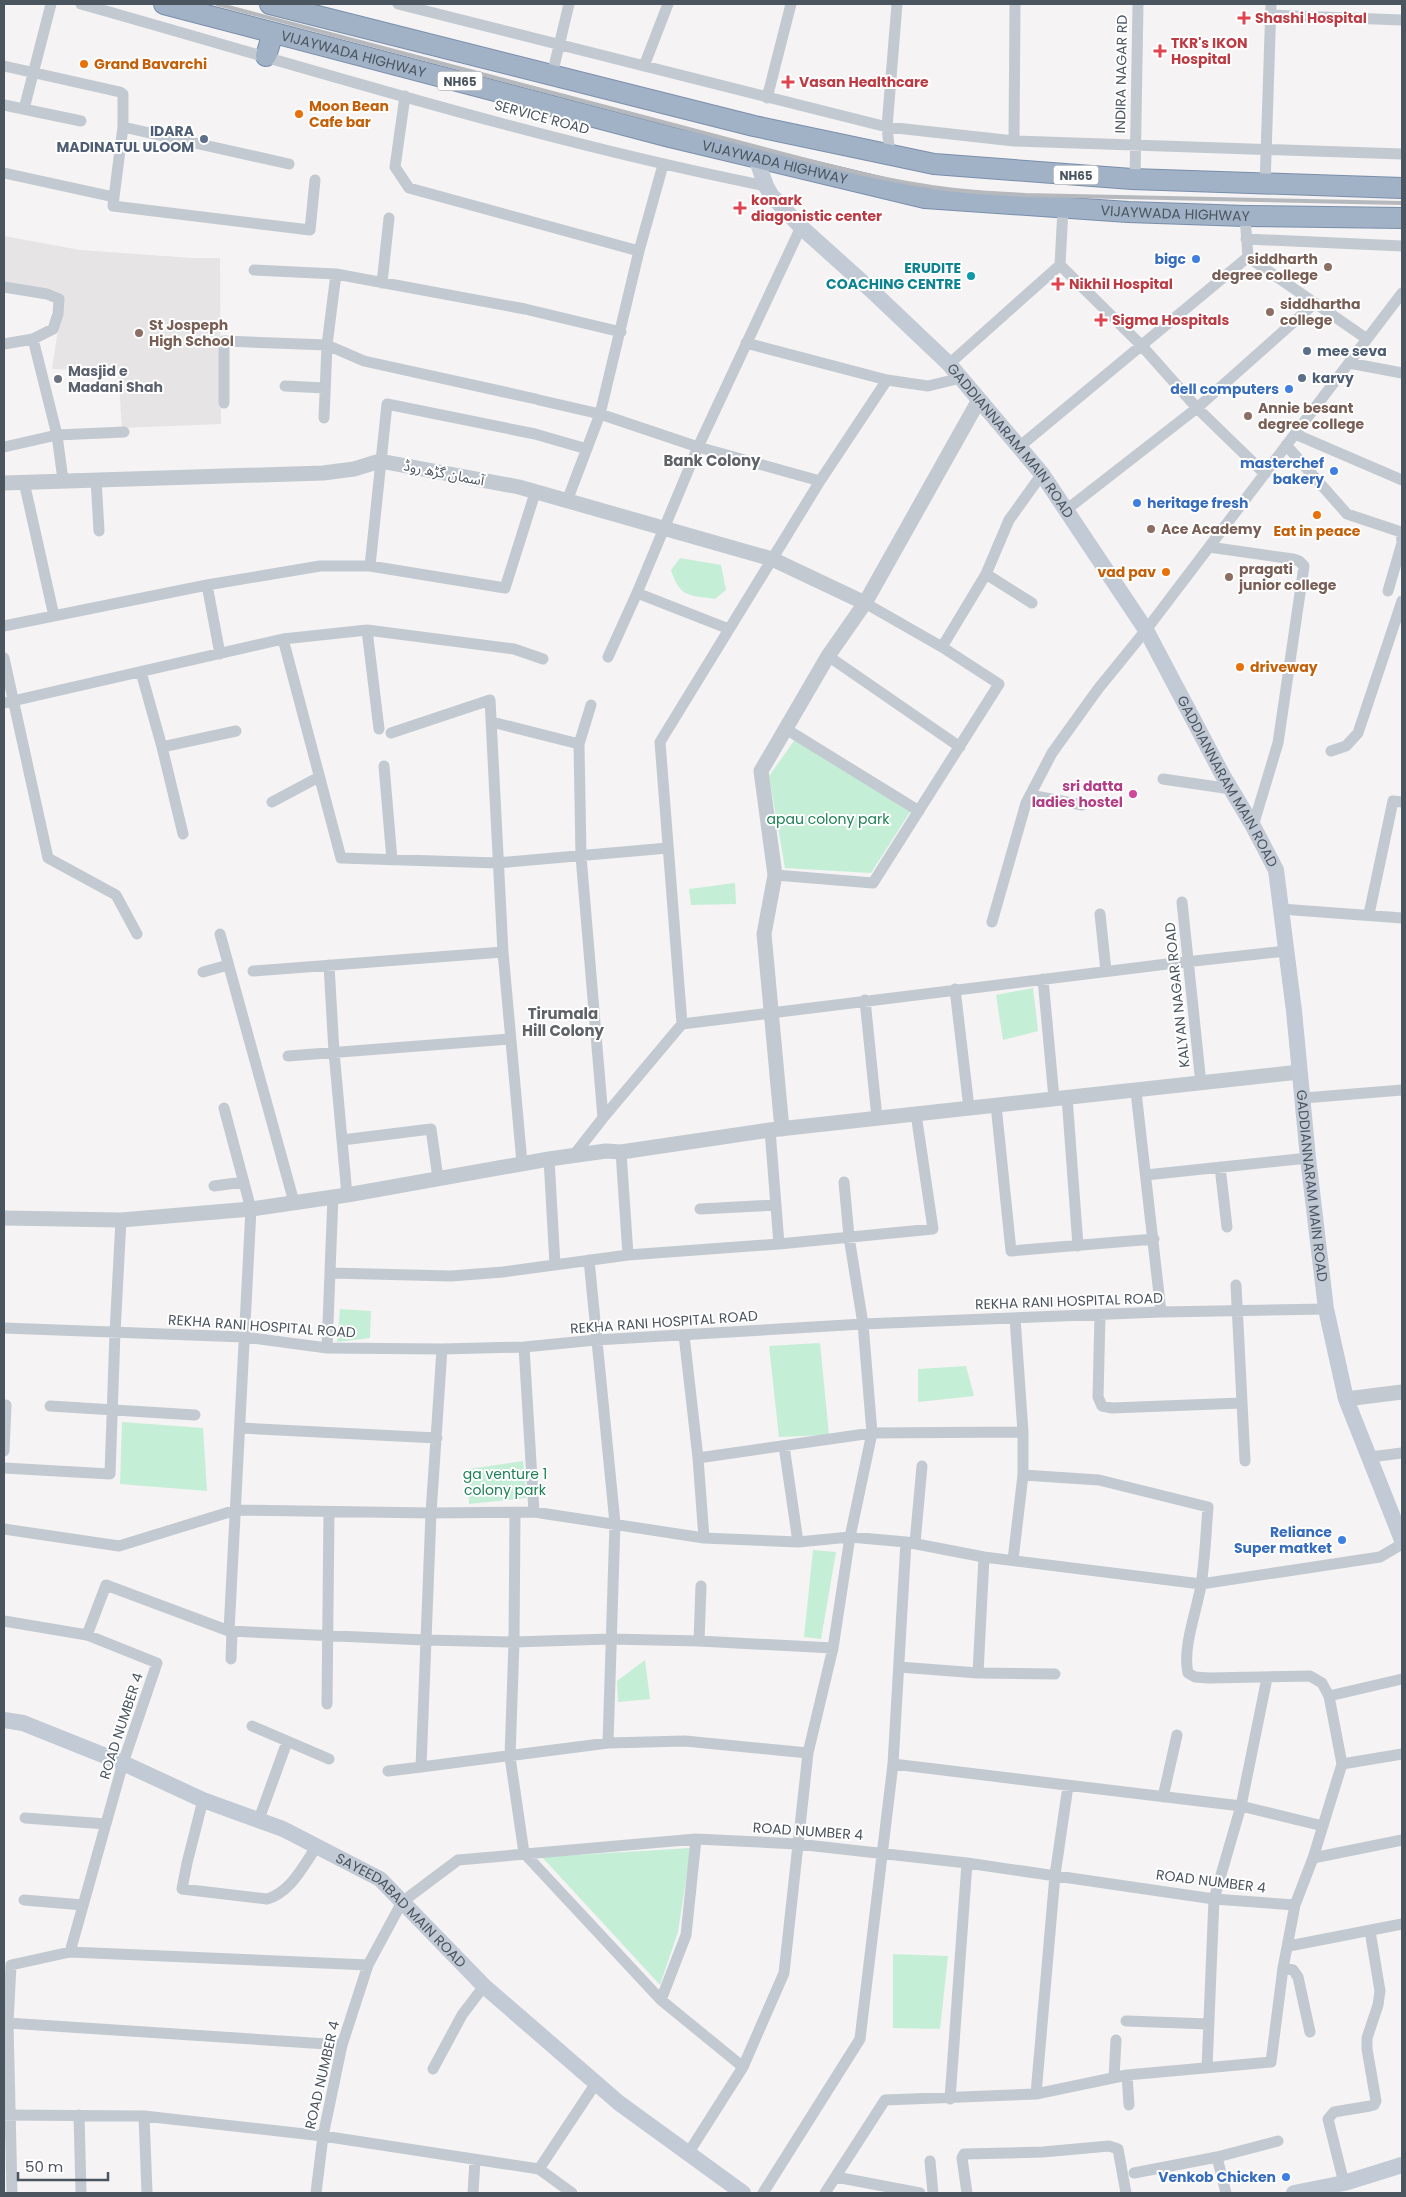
<svg xmlns="http://www.w3.org/2000/svg" width="1406" height="2197" font-family="Poppins,'Noto Sans Arabic',sans-serif">
	<rect width="100%" height="100%" fill="#f5f3f3"/>
	<path fill="#e6e4e5" d="M4,236l76,14 112,8h28l1,166 -99,4 -4,-57 -66,-2 11,-72 -59,-14z"/>
	<path fill="#c5eed7" d="M680,558l41,7 5,25 -11,9c-26,-4 -35,-1 -44,-29z
		M796,738l114,74 -39,61 -86,-5 -16,-92z
		M735,883l1,21 -45,1 -2,-16z
		M1033,988l5,43 -35,9 -7,-45z
		M340,1309l31,2 -1,27 -33,4z
		M820,1343l9,92 -50,2 -10,-91z
		M966,1366l8,30 -56,6v-33z
		M122,1422l81,6 4,63 -87,-7z
		M523,1461l4,37 -58,6 -1,-35z
		M813,1550l23,2 -15,87 -17,-2z
		M645,1660l5,39 -32,3 -1,-21z
		M691,1848l-13,84 -18,53 -118,-128z
		M893,1954l55,2 -8,73 -47,-1z"/>
	<g fill="none" stroke-linecap="round" stroke-linejoin="round">
		<defs>
			<g id="trunk">
				<path id="s3" d="M164,4l506,133 255,61 203,14 117,4 157,2"/>
				<path d="M270,4l484,122 180,38 198,15 270,9"/>
				<path d="M266,56l7,-23"/>
			</g>
		</defs>
		<use href="#trunk" stroke="#798eaa" stroke-width="22"/>
		<path stroke="#c2c9d1" stroke-width="11" d="M81,4c227,64 454,136 685,182
			M398,4l489,123 127,14 388,13
			M1270,15l132,5
			M4,66l116,26 3,2v33l-9,70
			M644,66l24,-62
			M552,75l17,-71
			M405,96l-10,71 14,21 230,63
			M767,98l24,-94
			M4,105l77,16
			M24,109l27,-105
			M123,127l166,37
			M1014,141l1,-137
			M890,155l-3,-28 10,-123
			M4,173l110,24 -1,9 197,24 5,-50
			M1135,179l3,-175
			M1265,185l6,-181
			M1246,239l156,7
			M1248,257l119,82
			M1060,265l82,81 55,62 68,66
			M254,270l82,4 189,35 96,23
			M382,283l7,-65
			M4,287l43,7 12,5 -1,15 -5,15 -20,10
			M746,343l141,37 41,6 33,-8
			M4,344l29,-5 24,96 6,45
			M1349,363l53,10
			M949,364l111,-99 3,-56
			M285,386l40,2
			M539,400l61,14 98,33 122,34
			M224,403v-62l103,4 37,16 172,38
			M324,418l3,-73 9,-71
			M1295,434l107,46
			M1286,445l61,69 54,18 1,10
			M4,447l53,-12 67,-3
			M1019,447l229,-190 -3,-41
			M96,479l3,52
			M24,482l30,134
			M567,501l33,-87 39,-163 24,-86
			M1066,510l131,-102 117,-104
			M1209,547l84,12 6,2 5,5 -26,177 -25,83
			M370,566l17,-162 148,30 52,15
			M986,574l46,29
			M207,585l13,69
			M1388,591l14,-48
			M637,593l92,36
			M865,603l77,44 44,-73 23,-54 33,-46
			M4,626l203,-41 113,-19h50l135,22 30,-95
			M367,630l12,99
			M283,639l58,219 156,5 171,-15
			M828,656l132,91
			M608,657l29,-64 61,-146 103,-220
			M4,658l44,200 68,37 21,39
			M141,672l21,75 21,87
			M4,703l279,-64 84,-9 147,19 29,10
			M492,722l87,22
			M786,729l133,82
			M391,733l99,-33 13,252 19,211
			M162,747l74,-16
			M1331,751l15,-5 12,-13 44,-132
			M384,766l8,94
			M1163,779l68,10
			M1030,795l52,10
			M272,802l47,-25
			M775,875l98,8 126,-199 -57,-37
			M1182,902l19,182
			M1281,909l121,9
			M1100,914l6,57
			M1369,914l24,-113 9,1
			M992,922l34,-119 26,-50 46,-64 48,-59 256,-337
			M220,934l74,268
			M329,965l5,87 13,143
			M253,971l250,-19
			M203,972l25,-7
			M1043,979l11,119
			M955,989l14,119
			M865,1000l12,118
			M682,1024l-22,-282 160,-261 67,-101
			M288,1056l222,-17
			M1136,1092l25,220
			M1067,1097l11,149
			M1304,1098l98,-8
			M996,1105l15,146 143,-12
			M224,1108l27,101 -22,422
			M603,1118l79,-94 485,-60 119,-13
			M770,1130l9,114
			M342,1140l89,-11 7,49
			M621,1152l7,103
			M574,1155l29,-37 -22,-262 -2,-112 12,-39
			M549,1159l6,106
			M1220,1167l7,60
			M1146,1175l162,-17
			M214,1186l30,-4
			M700,1209l76,-4
			M589,1260l26,263 -7,220
			M331,1273l120,3 52,-4 125,-17 151,-11 154,-15 -17,-115
			M1236,1285l9,176
			M1100,1315l-2,82 4,9 10,2 129,-5
			M4,1328l240,9 83,11 115,1 82,-2 72,-7 267,-16 298,-12 165,-3
			M684,1335l14,123 6,80
			M524,1347l10,165
			M327,1348l6,-152
			M442,1349l-11,164 -10,254 187,-24 77,-2 123,12
			M50,1406l145,9
			M241,1428l196,10
			M1023,1432v43l76,5 109,27c-2,26 -3,52 -7,78 -4,25 -19,63 -13,88l7,4 14,1 101,-2 12,7 7,13 13,68 60,-10
			M784,1446l14,96
			M4,1451l2,-46
			M1370,1457l32,-4
			M698,1458l174,-25 151,-1 -8,-114
			M4,1468l106,6 5,-142 6,-112
			M515,1512l-1,130 -4,115 14,96 137,147 82,67
			M4,1529l115,17 117,-36 195,3 103,-1 170,26 94,4 52,-5 56,5 78,15 217,27 179,-27 22,-13
			M915,1543l7,-77
			M1013,1560l10,-85
			M4,1621l83,14 70,28 -34,100 -53,189 -59,13 -3,58 4,170
			M87,1635l19,-50 123,46 196,9 89,2 96,-3 89,2 134,7
			M699,1641l2,-55
			M231,1659l1,-28
			M899,1667l79,6 77,1
			M978,1673l6,-116
			M1329,1696l73,-17
			M327,1704l2,-192
			M252,1726l77,33
			M893,1764l348,42 82,20
			M388,1771l33,-4
			M1163,1797l14,-62
			M203,1800l-16,63 -5,26 85,10c24,-7 36,-33 50,-53
			M25,1818l81,6
			M259,1819l28,-77
			M1313,1858l89,-18
			M24,1900l59,5
			M1289,1946l113,-22
			M70,1952l298,13
			M1283,1968l10,2 5,7 12,55
			M661,2000l25,-65 10,-96
			M1126,2021l83,3
			M8,2023l334,22
			M1207,2068l7,-169 27,-93 26,-128
			M433,2069l29,-54 22,-29
			M1127,2075l2,30
			M1114,2078l2,-38
			M1036,2094l19,-219 13,-89
			M950,2099l17,-236
			M4,2115l140,1 179,20 216,33 33,24
			M79,2115l2,78
			M144,2116l3,77
			M689,2152l54,-85 41,-94 24,-220 25,-105 17,-111 22,-104 -9,-109 -14,-87 -5,-55
			M1217,2157l9,36
			M930,2161l3,32
			M539,2169l57,-86
			M1134,2173l83,-16 61,-16
			M836,2177l84,16
			M1344,2183l-16,-64 6,-7 36,-6 4,-1 2,-4 -9,-52v-11l11,-33 2,-14 -10,-60
			M316,2193l7,-57 19,-91 26,-80 34,-63 56,-42 238,-21 101,5 170,19 247,36 81,6
			M473,2193l2,-33
			M763,2193l97,-154 33,-275 13,-222
			M825,2193l60,-93 151,-6 91,-19 144,-13 12,-94 12,-63 18,-47 29,-94
			M967,2193l-5,-35 2,-4 79,-2 66,-6 9,3 8,44"/>
		<path stroke="#c2c9d1" stroke-width="15" d="M4,483l319,-10 31,-4 26,-8 139,26 253,72 93,44
			M782,1129l-18,-195 11,-59 -14,-104 67,-115 37,-53 114,-203
			M4,1218l117,2 130,-11 96,-14 202,-36 57,-8 15,1 149,-22 529,-58
			M1346,1399l56,-7"/>
		<g stroke="#c2cad5" stroke-width="16">
			<path id="s1" d="M756,158l10,28 5,9 30,32 69,62 79,75 93,110 104,156 76,144 31,52 23,44 18,141 14,147 18,151 20,90 56,141"/>
			<path id="s2" d="M4,1720l19,3 100,40 80,37 80,29 97,50 104,107 135,117 124,90"/>
			<path d="M1294,2193l50,-10 58,-18"/>
		</g>
		<use href="#trunk" stroke="#a1b2c6" stroke-width="20"/>
		<path stroke="#b5b8bc" stroke-width="4" d="M217,4l570,151c46,12 92,24 139,31 33,6 66,7 99,9l377,8"/>
	</g>
	<g fill="#e0444e" stroke="#fff" stroke-width="2">
		<path d="M1241.5 10.5h5v5h5v5h-5v5h-5v-5h-5v-5h5z"/>
		<path d="M1157.5 43.5h5v5h5v5h-5v5h-5v-5h-5v-5h5z"/>
		<path d="M785.5 74.5h5v5h5v5h-5v5h-5v-5h-5v-5h5z"/>
		<path d="M737.5 200.5h5v5h5v5h-5v5h-5v-5h-5v-5h5z"/>
		<path d="M1055.5 276.5h5v5h5v5h-5v5h-5v-5h-5v-5h5z"/>
		<path d="M1098.5 312.5h5v5h5v5h-5v5h-5v-5h-5v-5h5z"/>
	</g>
	<g fill="#e8710a" stroke="#fff" stroke-width="2">
		<circle cx="84" cy="64" r="5"/>
		<circle cx="299" cy="114" r="5"/>
		<circle cx="1317" cy="515" r="5"/>
		<circle cx="1166" cy="572" r="5"/>
		<circle cx="1240" cy="667" r="5"/>
	</g>
	<g fill="#5c6f8a" stroke="#fff" stroke-width="2">
		<circle cx="204" cy="139" r="5"/>
		<circle cx="1307" cy="351" r="5"/>
		<circle cx="1302" cy="378" r="5"/>
	</g>
	<g fill="#3f7fe0" stroke="#fff" stroke-width="2">
		<circle cx="1196" cy="259" r="5"/>
		<circle cx="1289" cy="389" r="5"/>
		<circle cx="1334" cy="471" r="5"/>
		<circle cx="1137" cy="503" r="5"/>
		<circle cx="1342" cy="1540" r="5"/>
		<circle cx="1286" cy="2177" r="5"/>
	</g>
	<g fill="#8d6e63" stroke="#fff" stroke-width="2">
		<circle cx="1328" cy="267" r="5"/>
		<circle cx="1270" cy="312" r="5"/>
		<circle cx="139" cy="333" r="5"/>
		<circle cx="1248" cy="416" r="5"/>
		<circle cx="1151" cy="529" r="5"/>
		<circle cx="1229" cy="577" r="5"/>
	</g>
	<circle fill="#0f9aa8" stroke="#fff" stroke-width="2" cx="971" cy="276" r="5"/>
	<circle fill="#6b7280" stroke="#fff" stroke-width="2" cx="58" cy="379" r="5"/>
	<circle fill="#d1479c" stroke="#fff" stroke-width="2" cx="1133" cy="794" r="5"/>
	<g text-anchor="middle" dominant-baseline="central" stroke-width="4" stroke-linejoin="round" paint-order="stroke">
		<g fill="#fff" stroke="#818890" stroke-width="1">
			<rect x="437.5" y="71.5" width="45" height="19" rx="4"/>
			<rect x="1053.5" y="165.5" width="45" height="19" rx="4"/>
		</g>
		<g font-size="12" font-weight="bold" fill="#4b5560">
			<text x="460" y="81">NH65</text>
			<text x="1076" y="175">NH65</text>
		</g>
		<g font-size="14" font-weight="bold" fill="#be3a42" stroke="#fff" text-anchor="start">
			<text x="1255" y="18">Shashi Hospital</text>
			<text x="1171" y="43">TKR's IKON<tspan x="1171" dy="16">Hospital</tspan></text>
			<text x="799" y="82">Vasan Healthcare</text>
			<text x="751" y="200">konark<tspan x="751" dy="16">diagonistic center</tspan></text>
			<text x="1069" y="284">Nikhil Hospital</text>
			<text x="1112" y="320">Sigma Hospitals</text>
		</g>
		<g font-size="14" fill="#4b5560" stroke="#fff">
			<text stroke="none"><textPath href="#s3" startOffset="196">VIJAYWADA HIGHWAY</textPath></text>
			<text transform="translate(1121 74) rotate(-89)">INDIRA NAGAR RD</text>
			<text transform="translate(542 117) rotate(15)">SERVICE ROAD</text>
			<text stroke="none"><textPath href="#s3" startOffset="631">VIJAYWADA HIGHWAY</textPath></text>
			<text stroke="none"><textPath href="#s3" startOffset="1036">VIJAYWADA HIGHWAY</textPath></text>
			<text stroke="none"><textPath href="#s1" startOffset="384">GADDIANNARAM MAIN ROAD</textPath></text>
			<text transform="translate(444 473) rotate(11)">آسمان گڑھ روڈ</text>
			<text stroke="none"><textPath href="#s1" startOffset="789">GADDIANNARAM MAIN ROAD</textPath></text>
			<text transform="translate(1177 995) rotate(-96)">KALYAN NAGAR ROAD</text>
			<text stroke="none"><textPath href="#s1" startOffset="1208">GADDIANNARAM MAIN ROAD</textPath></text>
			<text transform="translate(1069 1301) rotate(-2)">REKHA RANI HOSPITAL ROAD</text>
			<text transform="translate(664 1322) rotate(-4)">REKHA RANI HOSPITAL ROAD</text>
			<text transform="translate(262 1326) rotate(4)">REKHA RANI HOSPITAL ROAD</text>
			<text transform="translate(121 1726) rotate(-72)">ROAD NUMBER 4</text>
			<text transform="translate(808 1831) rotate(4)">ROAD NUMBER 4</text>
			<text transform="translate(1211 1881) rotate(7)">ROAD NUMBER 4</text>
			<text stroke="none"><textPath href="#s2" startOffset="445">SAYEEDABAD MAIN ROAD</textPath></text>
			<text transform="translate(322 2075) rotate(-77)">ROAD NUMBER 4</text>
		</g>
		<g font-size="14" font-weight="bold" fill="#c56008" stroke="#fff" text-anchor="start">
			<text x="94" y="64">Grand Bavarchi</text>
			<text x="309" y="106">Moon Bean<tspan x="309" dy="16">Cafe bar</tspan></text>
			<text x="1317" y="531" text-anchor="middle">Eat in peace</text>
			<text x="1156" y="572" text-anchor="end">vad pav</text>
			<text x="1250" y="667">driveway</text>
		</g>
		<g font-size="14" font-weight="bold" fill="#4e5e75" stroke="#fff" text-anchor="start">
			<text x="194" y="131" text-anchor="end">IDARA<tspan x="194" dy="16">MADINATUL ULOOM</tspan></text>
			<text x="1317" y="351">mee seva</text>
			<text x="1312" y="378">karvy</text>
		</g>
		<g font-size="14" font-weight="bold" fill="#366cbe" stroke="#fff" text-anchor="end">
			<text x="1186" y="259">bigc</text>
			<text x="1279" y="389">dell computers</text>
			<text x="1324" y="463">masterchef<tspan x="1324" dy="16">bakery</tspan></text>
			<text x="1147" y="503" text-anchor="start">heritage fresh</text>
			<text x="1332" y="1532">Reliance<tspan x="1332" dy="16">Super matket</tspan></text>
			<text x="1276" y="2177">Venkob Chicken</text>
		</g>
		<g font-size="14" font-weight="bold" fill="#785e54" stroke="#fff" text-anchor="start">
			<text x="1318" y="259" text-anchor="end">siddharth<tspan x="1318" dy="16">degree college</tspan></text>
			<text x="1280" y="304">siddhartha<tspan x="1280" dy="16">college</tspan></text>
			<text x="149" y="325">St Jospeph<tspan x="149" dy="16">High School</tspan></text>
			<text x="1258" y="408">Annie besant<tspan x="1258" dy="16">degree college</tspan></text>
			<text x="1161" y="529">Ace Academy</text>
			<text x="1239" y="569">pragati<tspan x="1239" dy="16">junior college</tspan></text>
		</g>
		<g font-size="14" font-weight="bold" fill="#0d838f" stroke="#fff" text-anchor="end">
			<text x="961" y="268">ERUDITE<tspan x="961" dy="16">COACHING CENTRE</tspan></text>
		</g>
		<g font-size="14" font-weight="bold" fill="#5b616d" stroke="#fff" text-anchor="start">
			<text x="68" y="371">Masjid e<tspan x="68" dy="16">Madani Shah</tspan></text>
		</g>
		<g font-size="14" font-weight="bold" fill="#b23c85" stroke="#fff" text-anchor="end">
			<text x="1123" y="786">sri datta<tspan x="1123" dy="16">ladies hostel</tspan></text>
		</g>
		<g font-size="14" fill="#1d8053" stroke="#fff">
			<text x="828" y="819">apau colony park</text>
			<text x="505" y="1474">ga venture 1<tspan x="505" dy="16">colony park</tspan></text>
		</g>
		<g font-size="15" font-weight="bold" fill="#5f6367" stroke="#fff">
			<text x="712" y="460">Bank Colony</text>
			<text x="563" y="1013">Tirumala<tspan x="563" dy="17">Hill Colony</tspan></text>
		</g>
	</g>
	<rect width="1406" height="2197" fill="none" stroke="#4b5560" stroke-width="10"/>
	<path d="M18 2172v8h90v-8" fill="none" stroke="#4b5560" stroke-width="2.5"/>
	<text x="25" y="2172" font-size="15" fill="#4b5560" stroke="#ffffff" stroke-width="4" paint-order="stroke">50 m</text>
</svg>
